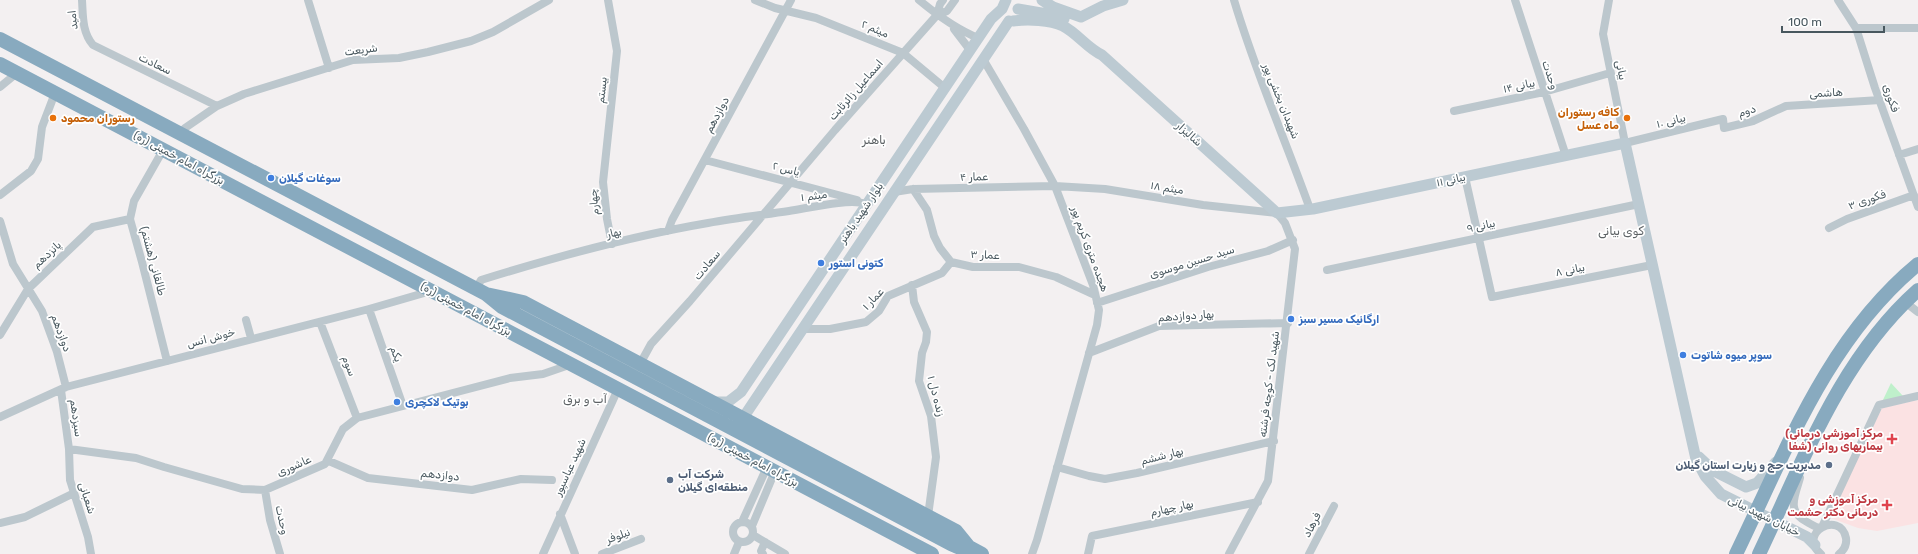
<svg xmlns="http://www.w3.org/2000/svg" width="1918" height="554" font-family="Rubik,'Noto Sans Arabic',sans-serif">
	<rect width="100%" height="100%" fill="#f3f0f1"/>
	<path fill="#fbe2e3" d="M1918,400v123l-41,8 -19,-3 -30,-11 54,-109z"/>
	<path fill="#bff0cb" d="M1891,383l12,13 -21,6z"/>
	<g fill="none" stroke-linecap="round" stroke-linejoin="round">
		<path stroke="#bcc7cd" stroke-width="8" d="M82,0c1,16 0,32 11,45l124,61
			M308,0l21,68
			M608,0l9,51 -14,131 4,37 5,25
			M755,0l20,8 41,10 87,35 42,35
			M919,0c18,15 37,29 59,38
			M1234,0c21,71 51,139 76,209
			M1515,0l51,156
			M1609,0l-6,34 22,109 98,-24 1,9 29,-7 33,-15 94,-6
			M1838,0l18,28 19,60 43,119
			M937,15l3,-11 3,-4
			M1856,28h62
			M954,29l16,21
			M983,59l41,70 31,57 38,99 6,25 -2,15 -60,215 -5,14
			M0,87l17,-14
			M1454,111l90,-19 66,-19
			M180,133l5,-5 32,-22 27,-12 109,-34 46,-2 29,-6 43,-11 22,-9 56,-32
			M163,150l-29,51 -4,18 12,43 25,99
			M1899,155l19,-6
			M705,160l152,40
			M1465,177l27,120 160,-32
			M913,189l14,21 7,26 6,12 11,14 22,5h46l37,10 39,18
			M894,192l19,-3 142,-3 50,3 98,16 74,8 8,10 10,26 -27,232 -39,73
			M0,195l31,-24 7,-12 4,-32 13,-34
			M0,221l13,43 29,47 15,41 9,35
			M1829,228l18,-9 67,-24
			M668,231l4,-11 119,-220
			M1327,270l312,-66
			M912,285l2,17 13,30 -1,10 -4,11 -3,28 12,35 5,41 -8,59
			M476,289l5,-9c74,-23 151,-44 227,-57 27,-5 54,-8 81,-12 20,-3 60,-13 78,-7
			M1905,302l13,10
			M1097,303l111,-36 60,-16 25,-11
			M369,309l34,97
			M246,320l5,18
			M320,322l37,96
			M802,329h28l36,-7 13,-11 9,-15 54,-23 9,-11
			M0,335l28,-46 65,-62 37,-8
			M1089,353l70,-27 129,-3
			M640,364l11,-20 39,-43 145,-171 102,-115 10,-4 8,-11
			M61,390l8,59 1,31 18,57 3,17
			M0,417l66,-30 303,-78 62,-18
			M69,449l67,9 28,9 78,22 23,1 60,-26 18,-35 14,-11 153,-40 33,-4 29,-10
			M329,461l39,17 104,12 49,-11 31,1
			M1057,467l32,9 16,3 32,-6 137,-32
			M1800,478c-5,18 -14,33 7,44 4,2 9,6 14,6
			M265,490l5,30 10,34
			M560,514l15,40
			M733 532a10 10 0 1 1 20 0a10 10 0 1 1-20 0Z
			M742,522l25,-55
			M0,523l25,-6 49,-24
			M752,526l23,-55
			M1822,527l57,-122 39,-9
			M753,535l32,19
			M543,554l75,-165
			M602,554l39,-15
			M734,554l5,-12
			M763,554l-2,-3 4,-9
			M1088,554l4,-18 166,-34
			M1309,554l25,-48
			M1821,554c-25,-20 19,-45 25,-16 1,7 -2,12 -7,16"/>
		<path stroke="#bccad2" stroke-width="11" d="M1042,0l11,7 28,10 22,-11 20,-6
			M1018,9l29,5 17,5
			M1013,21c15,-2 37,-1 50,5 14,7 24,22 39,29l175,158 36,-4 312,-66 71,316 9,17 16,18 86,43 8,8
			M713,402h15l13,-10 250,-373 11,-10 4,-9
			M743,418l266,-397
			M1699,457l15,14 32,16 11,-4 19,-21"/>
		<path stroke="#88aabf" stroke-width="14" d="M0,39l486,255 16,13 449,237 9,4 9,-1
			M0,64l932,490
			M486,294l37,8 433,229 13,16 13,7
			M1736,554c50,-103 91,-215 182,-290
			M1759,554c44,-92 81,-195 159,-264"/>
	</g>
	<g fill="#e8710a" stroke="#fff" stroke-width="1.5">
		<circle cx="53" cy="118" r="4"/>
		<circle cx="1627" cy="118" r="4"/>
	</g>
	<g fill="#3f7fe0" stroke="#fff" stroke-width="1.5">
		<circle cx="271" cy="178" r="4"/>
		<circle cx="821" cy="263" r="4"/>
		<circle cx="1291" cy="319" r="4"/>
		<circle cx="1683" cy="355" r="4"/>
		<circle cx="397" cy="402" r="4"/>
	</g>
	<g fill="#e0444e" stroke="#fff" stroke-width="1.5">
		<path d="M1890 433h4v4h4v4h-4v4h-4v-4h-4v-4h4z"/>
		<path d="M1885 499h4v4h4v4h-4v4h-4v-4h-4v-4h4z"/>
	</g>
	<g fill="#5c6f8a" stroke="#fff" stroke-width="1.5">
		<circle cx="1829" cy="465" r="4"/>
		<circle cx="670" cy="480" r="4"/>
	</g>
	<g text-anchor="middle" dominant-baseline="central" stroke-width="3.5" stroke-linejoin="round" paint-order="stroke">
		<g font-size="11" fill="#48575e" stroke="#fff">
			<text transform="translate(73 20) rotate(-97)">امید</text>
			<text transform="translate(875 29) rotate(23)">میثم ۲</text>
			<text transform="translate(361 50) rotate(-8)">شریعت</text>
			<text transform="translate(155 64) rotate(26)">سعادت</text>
			<text transform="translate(1621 70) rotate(78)">بیانی</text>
			<text transform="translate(1550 75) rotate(72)">وحدت</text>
			<text transform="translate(1519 86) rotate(-12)">بیانی ۱۴</text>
			<text transform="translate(602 90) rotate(-84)">بیستم</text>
			<text transform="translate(856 90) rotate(-49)">اسماعیل زائرثابت</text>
			<text transform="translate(1826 93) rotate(-3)">هاشمی</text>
			<text transform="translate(1891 98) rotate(71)">فکوری</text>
			<text transform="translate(1281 101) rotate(68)">شهیدان بخشی پور</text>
			<text transform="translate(1747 111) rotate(-17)">دوم</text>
			<text transform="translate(717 115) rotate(-62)">دوازدهم</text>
			<text transform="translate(1671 121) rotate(-14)">بیانی ۱۰</text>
			<text transform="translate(1189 134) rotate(42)">شالیزار</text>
			<text transform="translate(179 158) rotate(28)">بزرگراه امام خمینی (ره)</text>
			<text transform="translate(786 169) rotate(15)">یاس ۲</text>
			<text transform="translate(974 177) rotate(-1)">عمار ۴</text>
			<text transform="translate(1451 180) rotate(-12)">بیانی ۱۱</text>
			<text transform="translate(1167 188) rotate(9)">میثم ۱۸</text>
			<text transform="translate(814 196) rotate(-8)">میثم ۱</text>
			<text transform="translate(1867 200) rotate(-19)">فکوری ۳</text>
			<text transform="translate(594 202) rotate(-95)">چهارم</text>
			<text transform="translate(861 213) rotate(-56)">بلوار شهید باهنر</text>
			<text transform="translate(1481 226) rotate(-12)">بیانی ۹</text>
			<text transform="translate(614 233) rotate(-13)">بهار</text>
			<text transform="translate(1090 249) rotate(70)">هجده متری کریم پور</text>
			<text transform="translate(47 255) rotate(-43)">پانزدهم</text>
			<text transform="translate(985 255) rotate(3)">عمار ۳</text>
			<text transform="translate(153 261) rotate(75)">طالقانی (هشتم)</text>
			<text transform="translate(1192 262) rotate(-17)">سید حسین موسوی</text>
			<text transform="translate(707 265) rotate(-50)">سعادت</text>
			<text transform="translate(1570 270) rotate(-11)">بیانی ۸</text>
			<text transform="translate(873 299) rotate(-47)">عمار ۱</text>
			<text transform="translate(466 309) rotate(28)">بزرگراه امام خمینی (ره)</text>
			<text transform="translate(1186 316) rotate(-4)">بهار دوازدهم</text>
			<text transform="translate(61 333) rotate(70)">دوازدهم</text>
			<text transform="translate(211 338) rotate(-15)">خوش انس</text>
			<text transform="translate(396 354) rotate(70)">یکم</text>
			<text transform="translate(349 366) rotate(69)">سوم</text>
			<text transform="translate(1269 384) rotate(-83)">شهید لک - کوچه فرشته</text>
			<text transform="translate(936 396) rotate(76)">زنده دل ۱</text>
			<text transform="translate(76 418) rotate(82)">سیزدهم</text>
			<text transform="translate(1162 456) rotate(-14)">بهار ششم</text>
			<text transform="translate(753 460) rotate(28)">بزرگراه امام خمینی (ره)</text>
			<text transform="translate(294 466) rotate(-24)">عاشوری</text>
			<text transform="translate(570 467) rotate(-65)">شهید عباسپور</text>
			<text transform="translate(440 475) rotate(6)">دوازدهم</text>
			<text transform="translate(87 498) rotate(72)">شعبانی</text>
			<text transform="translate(1172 508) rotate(-12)">بهار چهارم</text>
			<text transform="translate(1764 516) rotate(26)">خیابان شهید بیانی</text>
			<text transform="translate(282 520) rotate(78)">وحدت</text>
			<text transform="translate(1312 525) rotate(-62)">فرهاد</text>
			<text transform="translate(618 536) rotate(-20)">نیلوفر</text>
		</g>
		<g font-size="11" font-weight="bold" fill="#c56008" stroke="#fff" text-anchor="end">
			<text x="1619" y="112">کافه رستوران<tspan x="1619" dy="13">ماه عسل</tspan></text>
			<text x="61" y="118" text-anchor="start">رستوران محمود</text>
		</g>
		<g font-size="11" font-weight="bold" fill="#366cbe" stroke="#fff" text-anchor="start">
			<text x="279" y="178">سوغات گیلان</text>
			<text x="829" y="263">کتونی استور</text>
			<text x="1299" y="319">ارگانیک مسیر سبز</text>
			<text x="1691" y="355">سوپر میوه شاتوت</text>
			<text x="405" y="402">بوتیک لاکچری</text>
		</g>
		<g font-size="11" font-weight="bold" fill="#be3a42" stroke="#fff" text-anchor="end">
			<text x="1883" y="433">(مرکز آموزشی درمانی<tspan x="1883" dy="13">بیماریهای روانی (شفا</tspan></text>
			<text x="1878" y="499">مرکز آموزشی و<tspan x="1878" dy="13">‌درمانی دکتر حشمت</tspan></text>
		</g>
		<g font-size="11" font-weight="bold" fill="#4e5e75" stroke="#fff" text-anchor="end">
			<text x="1821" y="465">مدیریت حج و زیارت استان گیلان</text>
			<text x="678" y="474" text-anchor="start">شرکت آب<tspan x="678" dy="13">منطقه‌ای گیلان</tspan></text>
		</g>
		<g font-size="12" fill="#5d6265" stroke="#fff">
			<text x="874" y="140">باهنر</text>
			<text x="1621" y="231">کوی بیانی</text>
			<text x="585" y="399">آب و برق</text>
		</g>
	</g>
	<path d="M1782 26v6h102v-6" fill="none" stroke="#48575e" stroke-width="2"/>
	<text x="1788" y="26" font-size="12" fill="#48575e" stroke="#ffffff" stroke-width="3" paint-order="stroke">100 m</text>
</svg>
